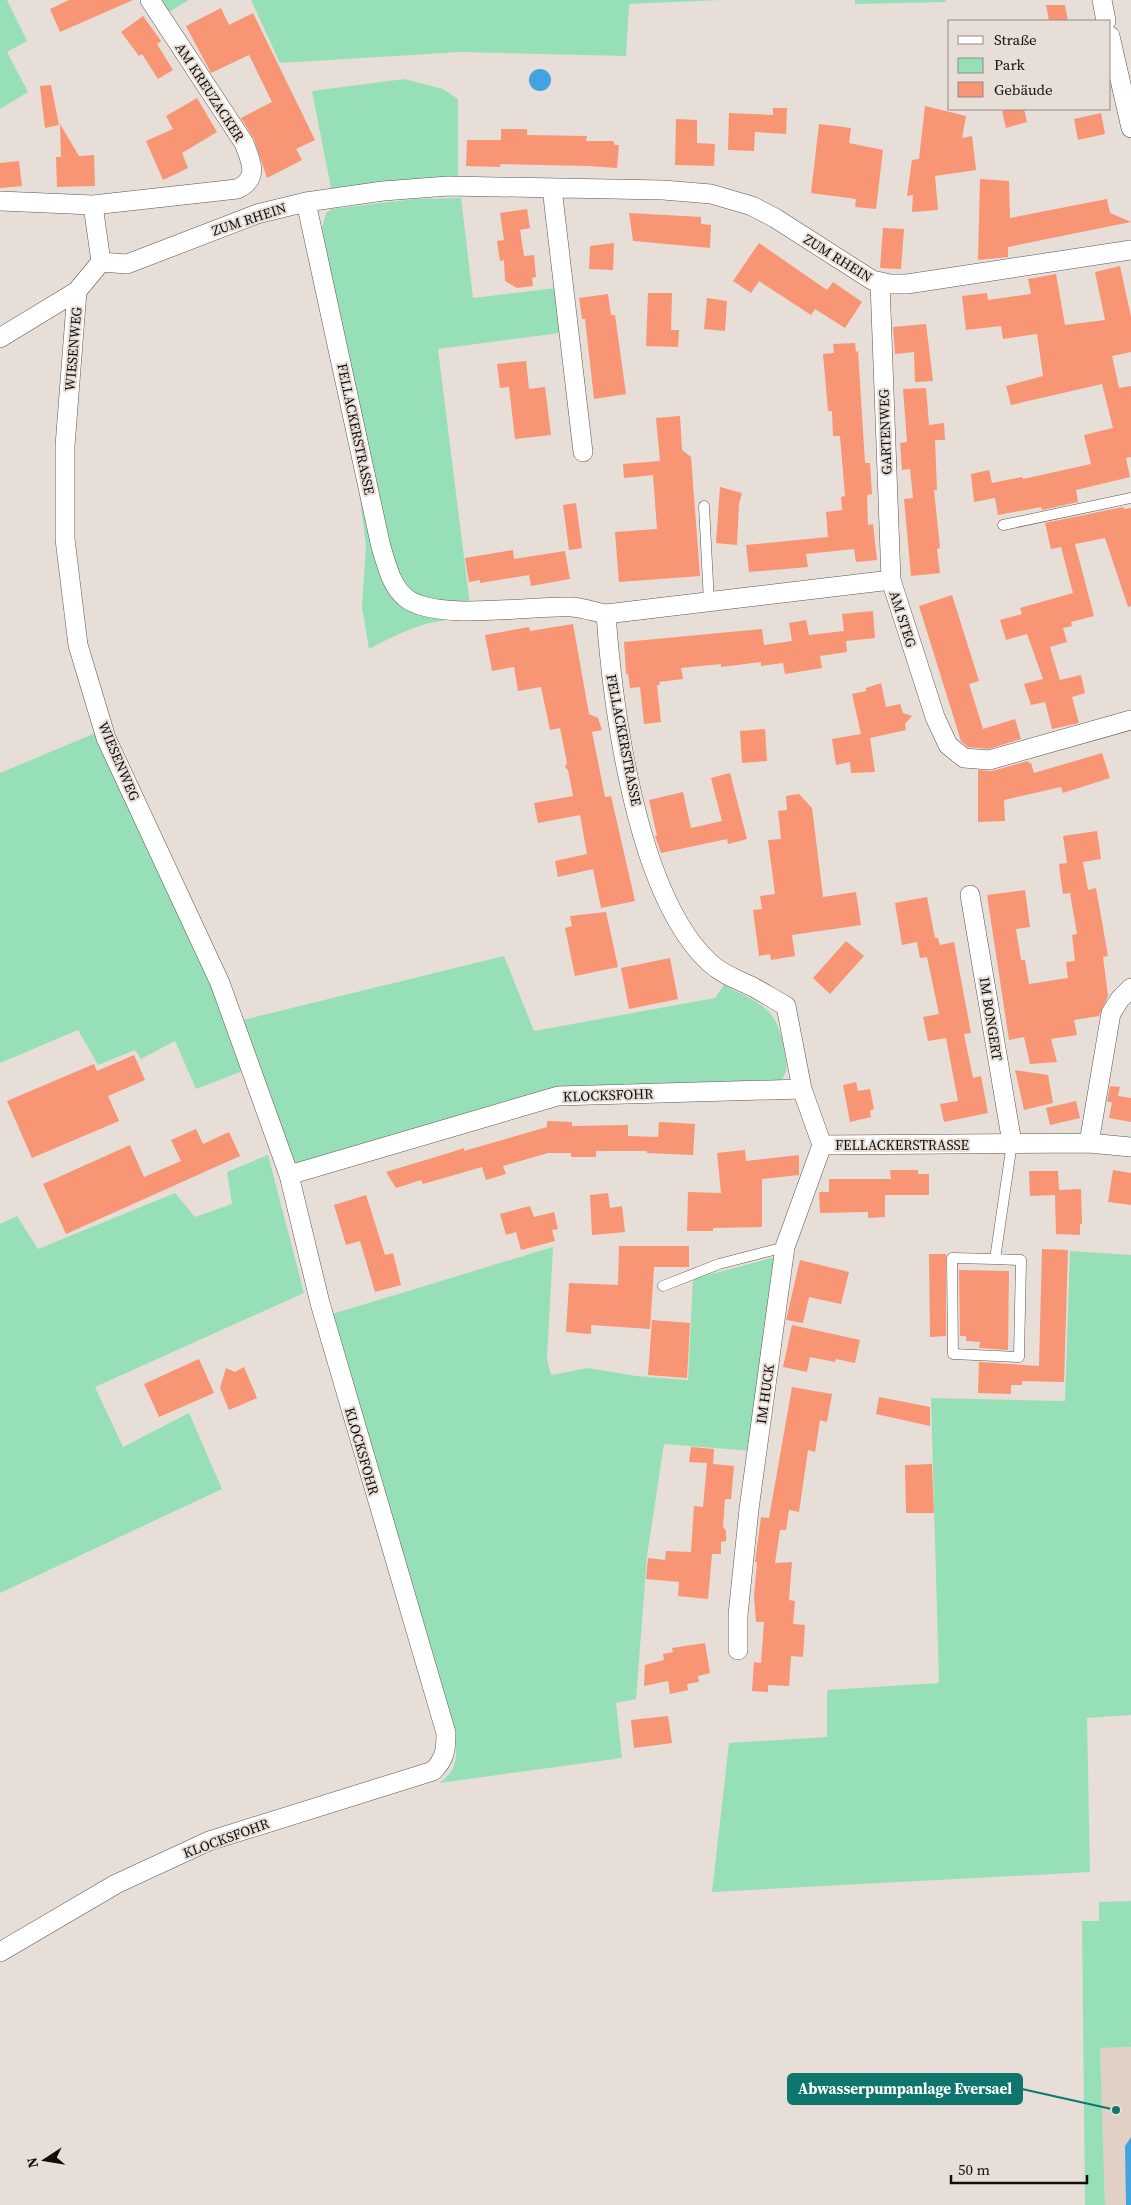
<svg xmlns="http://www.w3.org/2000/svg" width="1131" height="2205" font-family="'Source Serif 4',serif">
	<rect width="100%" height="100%" fill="#e7ded7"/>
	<path fill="#e1d1c5" d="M1131,2047v158h-26l-5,-157z"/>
	<path fill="#97e0b7" d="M0,0h7l20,41 -20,11 21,40 -28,17z
		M158,0h31l-22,13z
		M251,0h470l-92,4 -3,52 -165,-4 -181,11z
		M855,0h91v2l-91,2z
		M404,79l39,10 15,10v81l-127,8 -19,-97z
		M461,198l12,100 83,-10 4,45 -122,16 32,256 -59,-9 -15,-21 -76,-340 6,-22 6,-4 82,-10z
		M355,460l38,133 78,22 1,6c-38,-6 -70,11 -103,28l-7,-42 4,-62z
		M98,732l87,187 58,144 -3,9 -44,17 -21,-48 -34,18 -6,-9 -37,15 -20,-35 -78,33v-290z
		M504,956l30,75 181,-33 9,-13c40,21 53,21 61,69 2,11 3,20 -6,28l-149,7 -327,76 -11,-4 -49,-141z
		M268,1155l36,138 -209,94 28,60 66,-34 33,76 -222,104v-369l17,-8 21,33 137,-56 20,24 37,-13 -5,-32z
		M553,1247l-6,112 4,16 37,-7 48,8 52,4 5,-101 82,-22 -22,194 -89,-7 -17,112 -11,143 -20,4 6,55 -183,25c15,-10 18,-20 17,-38l-127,-430z
		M1070,1251l61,4v460l-44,3 3,154 -378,20 17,-149 98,-6v-47l112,-7 -8,-285 134,3z
		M1131,1901v146l-31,1 5,157h-20l-3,-284h17v-19z"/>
	<path fill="#43a3e1" d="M529 80a11 11 0 1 1 22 0a11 11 0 1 1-22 0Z
		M1131,2137v68h-5l-1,-59z"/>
	<path fill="#f79575" d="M69,0h64l-73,32 -10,-23z
		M1046,5h19l3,16h-19z
		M221,8l8,17 24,-12 62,127 -19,9 6,11 -35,18 -13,-39 -13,-21 31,-16 -23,-47 -38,18 -25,-47z
		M143,16l18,25 -4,3 16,26 -15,9 -16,-25 -3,2 -18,-24z
		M51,85l8,40 -14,3 -5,-42z
		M197,98l20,34 -35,21 6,15 -25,12 -17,-39 27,-12 -7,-13z
		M925,106l41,10 -4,22 10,-2 4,34 -41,6 3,34 -26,2 1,-17 -6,1 5,-36 7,-1z
		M773,108h14l-1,26 -31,-2 -1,19 -26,-1 1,-37 44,2z
		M1010,109h14l3,13 -21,6 -4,-17z
		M1101,113l4,21 -27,6 -4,-21z
		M676,119l21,1v23l18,1 -1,22 -39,-1z
		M60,124l19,32 15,-1 1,31 -38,1 -1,-30h5z
		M819,124l32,4 -2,15 34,7 -7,59 -21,-2 1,-8 -45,-6z
		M501,129h26v6l60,1 -1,5h27l2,4h4l-2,23 -29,-2 -87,-2 -1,3 -34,-1 1,-26h34z
		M19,161l3,25 -22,2v-25z
		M980,179l29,2 1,37 97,-19 3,14 21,9 -123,25v10l-30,3z
		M527,209l3,19 -10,2 4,26 10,-1 2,22 -4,1 1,8 -16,2 -12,-7 -1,-21 -4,1 -3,-20 7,-1 -4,-27z
		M629,213l72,4v7l10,1 -1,23 -77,-7z
		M883,228l21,1 -3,40 -21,-1z
		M614,243l-1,27 -24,-1 1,-23z
		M759,243l68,47 6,-8 29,20 -17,26 -30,-19 -4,6 -52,-34 -8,12 -18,-12z
		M1120,266l11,51v35l-19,4 7,32 12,-2v71l-5,1 4,19 -54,13 2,12 -36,8 -1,-3 -43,8 -3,-17 -21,4 -3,-28 18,-4 3,13 30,-6 1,2 68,-15 -7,-29 29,-7 -11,-44 -91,21 -5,-19 37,-10 -6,-42 -34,5 -2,-13 -35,4 -4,-34 25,-3 1,7 43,-6 -3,-15 28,-5 9,51 40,-5 -10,-48z
		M648,293h24l-1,37h8l-1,17 -32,-1z
		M608,294l3,21h4l11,79 -32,5 -9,-80h-3l-3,-21z
		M707,298l20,3 -2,30 -21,-2z
		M926,324l7,57 -18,1 -1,-30 -19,2 -2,-27z
		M855,343l1,9 2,-1 7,112h5l2,31 -5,1 1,30 5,-1 4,36 -21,2 -2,-13 -48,5 2,13 -59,5 -3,-27 82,-8 -2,-25 16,-2 -1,-13 4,-1 -5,-60h-7l-1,-25h-4l-5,-57 11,-1 -1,-9z
		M526,361l3,28 16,-2 6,48 -36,4 -6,-52 -9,1 -3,-24z
		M926,388l3,37 15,-2 1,17h-10l2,50h-3l6,58 -3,1 3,24 -29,3 -7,-77 9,-1 -3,-29 -8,1 -2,-27 7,-1 -4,-53z
		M680,416l2,34 9,7 9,119 -81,6 -4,-50 42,-3 -4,-54 -29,3 -1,-14 37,-3 -4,-43z
		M720,487l22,6 -3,11 -2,41 -21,-2z
		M576,503l6,45 -13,2 -6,-45z
		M1123,507l1,2 7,-1v98l-3,1 -23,-69 -30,6 19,72 -23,6 1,4 -9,2 4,14 -17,5 10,33 21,-5 4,18 -13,4 7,26 -27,6 -7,-27 -14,3 -7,-21 19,-5 -16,-45 -21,6 -6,-20 22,-6 -2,-6 53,-15 -12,-46 -10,2 -6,-26z
		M513,550l1,9 51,-8 5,28 -39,7 -2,-11 -49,8v-3l-11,2 -4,-24z
		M952,595l27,86 -10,3 14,45 32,-10 6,20 -33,10 -20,-2 -7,-6 -42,-135z
		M873,611l2,27 -29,3 1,11 -27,4 2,12 -37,6 -2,-11 -22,3v-4l-40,5v-3l-40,4 2,11 -24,3 1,3h-3l4,37 -17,2 -4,-37 -10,1 -2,-14h-2l-2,-32 138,-13 2,16 28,-4 -3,-18 17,-3 3,15 35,-4 -2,-17z
		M573,624l16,90 9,4 4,12 -10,2 13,65 6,-1 24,105 -34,7 -8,-39 -35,8 -3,-16 32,-7 -7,-39 -42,8 -4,-20 39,-7 -5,-26 -3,-3 2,-4 -7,-35 -10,2 -9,-43 -23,4 -4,-24 -22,4 -7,-36 44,-8 1,4z
		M881,683l5,24 14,-3 3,9 9,3 -7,8 1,6 -36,8 5,34 -24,1 -1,-11 -14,3 -4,-26 29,-5 -9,-40 14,-3v-3z
		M765,729l2,32 -25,2 -2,-32z
		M1102,753l8,25 -47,15 -2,-6 -57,13 1,21 -27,1v-52l14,1 36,-10 1,2h2l3,10z
		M730,773l17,66 -19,5 -1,-5 -66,14 -6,-17h2l-8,-36 34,-8 8,36 31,-7 -11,-43z
		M799,794l13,14 11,89 33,-5 5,33 -69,10 3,21 -24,4 -1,-6 -11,2 -6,-46 9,-1 -2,-13 15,-2 -7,-54 13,-1 -3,-28 9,-1 -1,-14z
		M1097,831l4,28 -18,3 5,28 8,-2 12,68 -5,1 5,39 -9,20 -25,4 3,15 -26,4 6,23 -27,2 -6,-27 -15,3 -22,-145 38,-5 5,37 -14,2 5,31h4l4,24 39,-6 -2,-16 9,-1 -3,-26 5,-1 -7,-41 -7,1 -3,-20 -1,-10 8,-1 -4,-27z
		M927,897l8,41h3l2,7 14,-3 17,91 -7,1 9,44 8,-2 7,37 -44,9 -4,-18 18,-3 -12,-63 -18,3 -5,-24 16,-3 -12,-57 -7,1 -3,-16 -15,3 -7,-42z
		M606,912l12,55 -43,9 -10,-48 7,-2 -2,-10z
		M846,941l18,15 -34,38 -17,-16z
		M670,958l8,41 -49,10 -8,-41z
		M134,1055l11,25 -37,16 11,25 -87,37 -25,-57 87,-37 3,7z
		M1015,1070l33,5 5,28 -29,7z
		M856,1082l2,9 12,-2 4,20 -4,2 1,6 -21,5 -7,-37z
		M1110,1086l10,1 -2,9 13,2v24l-22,-4 3,-16h-5z
		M1076,1101l4,17 -30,7 -4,-17z
		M547,1121l25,1v4l56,-1v11l30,1 1,-15 36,2 -2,31 -46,-2v-2h-51v6h-25v-4h-23l-45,13 3,8 -20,6 -4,-13 -59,17 -2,-4 -25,8 -10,-16 66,-20 12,-4v3l83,-24z
		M196,1129l7,15 26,-12 11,24 -174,78 -23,-50 87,-39 14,32 37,-16 -10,-21z
		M745,1150l1,11 53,-6v20l-37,4v48l-49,1v3h-26l1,-39 33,1 -4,-40z
		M890,1170h28v4h11v21h-44v22l-17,1v-6l-48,1 -1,-21h10v-13h62z
		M1113,1170l18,3v32l-23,-3z
		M1029,1171h29l1,19 22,-1 1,35h-2v11l-24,-1 -1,-39 -25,1z
		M608,1193l2,15 12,-2 3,26 -33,3 -2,-40z
		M366,1195l19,60 8,-2 8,32 -26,7 -15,-51 -14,4 -12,-40z
		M530,1206l4,11 20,-5 4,17 -6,1 3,11 -34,9 -5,-18 -10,3 -6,-21z
		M619,1246h70v21h-35l-4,62 -59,-4v9l-25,-2 3,-49 49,2z
		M1042,1249l26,1 -4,132 -42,-1v4h-11v9l-33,-1 1,-31 60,4z
		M929,1254h17v82l-16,1z
		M800,1260l49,12 -8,32 -32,-7 -6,26 -17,-3z
		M959,1270l50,1 -1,79 -29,-2 1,-6 -14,-1v-5h-6z
		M652,1320l38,3 -3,55 -39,-3z
		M792,1325l68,15 -5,23 -19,-4 -1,3 -25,-5 -3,15 -24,-5z
		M199,1359l15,34 -55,24 -15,-33z
		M244,1367l13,31 -28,12 -9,-22 6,-20 9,4z
		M792,1387l40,7 -5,28 -7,-2 -5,32 -7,-2 -9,62 -10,-2 -3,20h-6l-5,33 17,-1 -3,38 6,1 -2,23 12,1 -2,32 -12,-1 -2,30 -21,-1v7l-16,-1 2,-29 7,1 3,-41h-8l-2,-25 3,-35h-2l6,-45 8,1z
		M879,1397l51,10v19l-54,-12z
		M691,1447l23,2 -1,15 21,2 -3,33h-6l-2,28 3,4v10l-5,1v12h-9l-4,45 -30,-3 1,-14 -33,-3 2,-21 17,2 1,-9 25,1 3,-46 9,1 4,-44 -18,-1z
		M932,1464l2,49h-28l-1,-48z
		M705,1643l5,30 -12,3 1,6 -12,2 1,6 -18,4 -2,-13 -24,5 1,-21 19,-5 -1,-6 10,-2 -1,-4z
		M668,1716l4,27 -38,5 -3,-28z"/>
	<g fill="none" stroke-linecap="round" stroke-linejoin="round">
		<defs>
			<path id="service" d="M704,506l5,96
				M1003,525l128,-27
				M995,1259l-43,-1 1,96 66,3 2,-97 -26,-1 17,-116
				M663,1286l56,-22 66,-17"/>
			<path id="minor" d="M1102,0l4,21
				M1110,36l21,92
				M552,188l31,264
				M0,201l93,4 8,57
				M306,202l75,345c6,18 10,39 25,51 30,24 127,7 166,9 12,1 23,5 34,7 7,97 31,282 104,349 13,12 29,17 43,24 11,6 22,13 33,19l16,83 20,56 267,-2 42,4
				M93,205l144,-16c23,-10 14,-28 7,-46l-94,-143
				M101,262l26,2 130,-50 49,-12 77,-11 65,-5 215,4 48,4 41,12 23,12 97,62 18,4h17l224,-34
				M880,283l11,297
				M0,338l77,-47 24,-29
				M606,614l285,-34 44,137 13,28 16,13 25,2 142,-40
				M970,895l42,248
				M1089,1143l22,-130 9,-14 11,-11
				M289,1175l269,-79 244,-7
				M738,1650v-35l11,-106 36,-262 37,-102
				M0,1952l116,-68 93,-43 224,-70c12,-12 13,-21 13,-38l-126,-430 -31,-128 -69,-192 -114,-245 -28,-93 -13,-106v-93l12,-155"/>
		</defs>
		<use href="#service" stroke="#5d5550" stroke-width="11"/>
		<use href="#minor" stroke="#5d5550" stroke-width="20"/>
		<use href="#service" stroke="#fff" stroke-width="10"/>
		<use href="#minor" stroke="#fff" stroke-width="19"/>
	</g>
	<g text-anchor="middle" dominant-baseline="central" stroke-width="4" stroke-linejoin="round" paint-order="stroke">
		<g font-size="14" fill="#110e0c" stroke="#e7ded7">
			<text transform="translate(210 92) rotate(57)">AM KREUZACKER</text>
			<text transform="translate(249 219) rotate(-18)">ZUM RHEIN</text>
			<text transform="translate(838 258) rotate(32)">ZUM RHEIN</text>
			<text transform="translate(73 349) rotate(-85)">WIESENWEG</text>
			<text transform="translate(356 429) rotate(78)">FELLACKERSTRASSE</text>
			<text transform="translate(885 432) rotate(-92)">GARTENWEG</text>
			<text transform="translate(903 619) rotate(72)">AM STEG</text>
			<text transform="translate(624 740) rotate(79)">FELLACKERSTRASSE</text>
			<text transform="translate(119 761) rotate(67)">WIESENWEG</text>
			<text transform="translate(991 1019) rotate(81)">IM BONGERT</text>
			<text transform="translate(608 1095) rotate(-2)">KLOCKSFOHR</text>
			<text x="902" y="1145">FELLACKERSTRASSE</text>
			<text transform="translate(765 1394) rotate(-82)">IM HUCK</text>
			<text transform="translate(362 1451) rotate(74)">KLOCKSFOHR</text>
			<text transform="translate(226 1838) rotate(-20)">KLOCKSFOHR</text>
		</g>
	</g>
	<path fill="none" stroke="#0f766e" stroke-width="2" d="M1116 2110L1022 2089"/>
	<circle fill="#0f766e" stroke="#e7ded7" stroke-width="2" cx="1116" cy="2110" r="5"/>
	<rect fill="#0f766e" stroke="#0f766e" stroke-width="2" x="788" y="2074" width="234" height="30" rx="5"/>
	<g font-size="15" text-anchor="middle" font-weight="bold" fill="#fff">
		<text x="905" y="2094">Abwasserpumpanlage Eversael</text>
	</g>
	<rect x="948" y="20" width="162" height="90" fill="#e7ded7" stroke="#918b86"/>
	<rect x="958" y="36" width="25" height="8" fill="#ffffff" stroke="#918b86"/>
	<text x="994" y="45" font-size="15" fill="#110e0c">Straße</text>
	<rect x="958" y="58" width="25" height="15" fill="#97e0b7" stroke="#918b86"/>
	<text x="994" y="70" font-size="15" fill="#110e0c">Park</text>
	<rect x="958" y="82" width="25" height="15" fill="#f79575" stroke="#918b86"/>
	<text x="994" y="95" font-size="15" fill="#110e0c">Gebäude</text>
	<g transform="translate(45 2160) rotate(258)" stroke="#e7ded7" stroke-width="4" paint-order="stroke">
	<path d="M0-4L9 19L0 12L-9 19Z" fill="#110e0c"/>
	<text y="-8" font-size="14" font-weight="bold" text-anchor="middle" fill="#110e0c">N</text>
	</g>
	<path d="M951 2175v8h136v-8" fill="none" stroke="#110e0c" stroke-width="2.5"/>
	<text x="958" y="2175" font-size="15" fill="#110e0c" stroke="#e7ded7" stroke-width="4" paint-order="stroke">50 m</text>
</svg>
